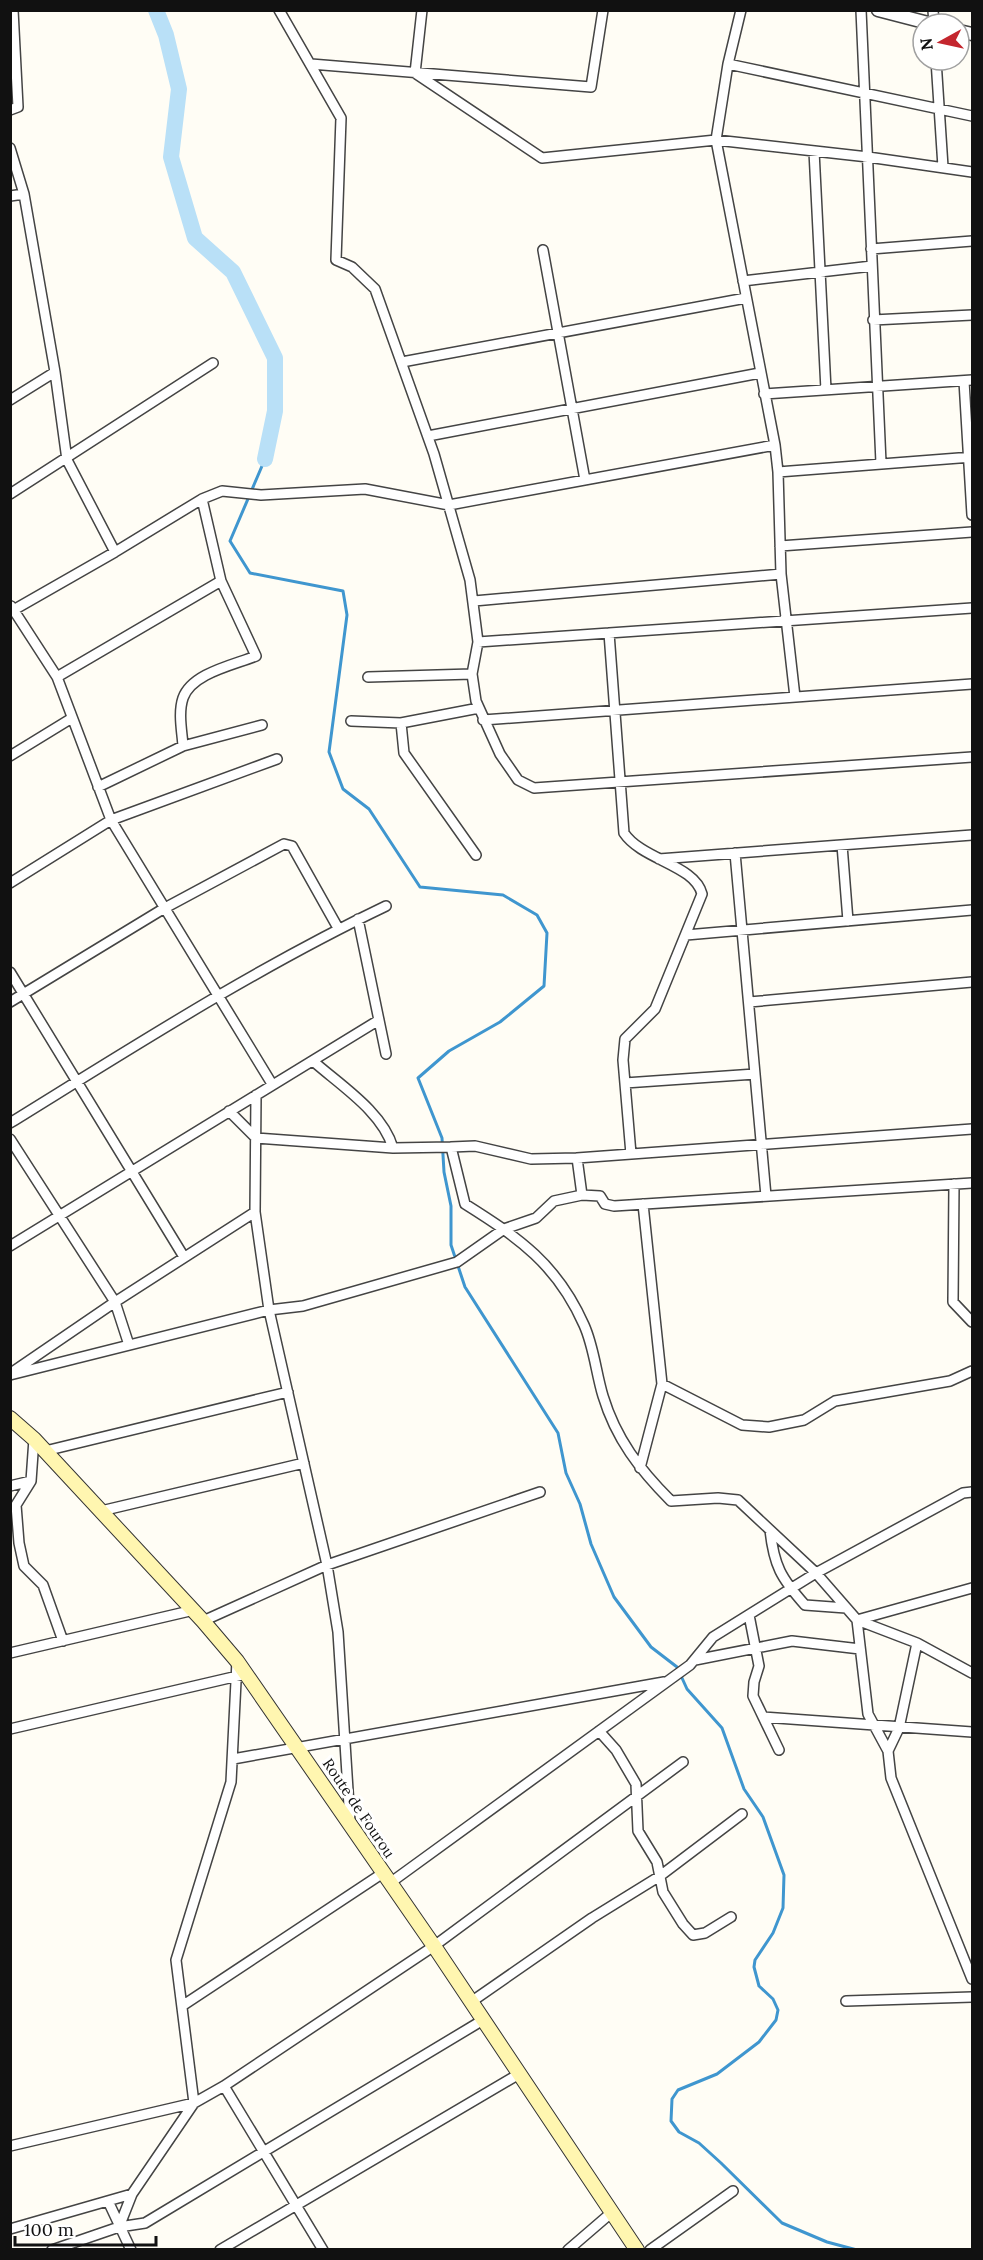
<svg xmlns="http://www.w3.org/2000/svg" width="983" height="2260" font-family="Lora,serif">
	<rect width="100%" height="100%" fill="#fffdf5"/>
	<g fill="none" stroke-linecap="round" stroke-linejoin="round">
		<path stroke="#3f96cf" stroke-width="3" d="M265,459l-35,82 20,32 93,18 4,24 -18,137 14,37 26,20 51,78 83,8 34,20 10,18 -3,53 -44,36 -51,29 -31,27 24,60 2,34 7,34v39l14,42 93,146 8,40 14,31 11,40 23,53 37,50 26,20 10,22 35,39 22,61 19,28 21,58 -1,33 -10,25 -18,27 -1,7 5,19 14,13 5,11 -2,10 -17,22 -42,32 -39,16 -6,9 -1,22 8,11 20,11 22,20 61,60 45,19 30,8"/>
		<path stroke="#b9e0f7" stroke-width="16" d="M156,10l10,25 13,54 -8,68 24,81 38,34 42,86v53l-10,48"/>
		<defs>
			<path id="minor" d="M279,10l62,108 -5,142 16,7 23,22 59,165 36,126 8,62 -6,32 4,27 24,53 18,26 16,8 438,-31
				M422,10l-7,63 127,85 174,-18 152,17 104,15
				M741,10l-13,54 -12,76 59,305 3,27 3,102 14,123
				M861,10l20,453
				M933,10l1,14
				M936,60l7,107
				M311,64l280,23 12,-77
				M728,64l244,52
				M10,110l8,-3 -5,-97
				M10,148l14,46 31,178 12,88 48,92
				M814,151l12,239
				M10,196l14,-2
				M871,249l101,-8
				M543,250l42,230
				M743,281l129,-15
				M873,320l99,-5
				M402,362l344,-64
				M964,381l8,134
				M764,394l208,-14
				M10,400l45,-28
				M428,436l332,-63
				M778,472l194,-15
				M10,494l203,-131
				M780,546l192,-14
				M474,601l307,-27
				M11,606l46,71 54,143 161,264
				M10,612l105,-60 87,-53 20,-8 39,4 104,-6 84,16 326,-60
				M609,633l15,200c18,27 71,32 78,61l-47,115 -30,30 -2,21 8,94
				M478,642l494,-34
				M57,677l164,-96
				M368,677l104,-3
				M483,720l489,-36
				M351,721l50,2 78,-15
				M401,723l3,30 72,102
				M183,746c-1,-15 -5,-33 0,-48 9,-25 51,-33 73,-42l-35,-75 -19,-82
				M10,756l62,-38
				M98,787l85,-41 79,-21
				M842,845l6,76
				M735,853l31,343
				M659,859l313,-24
				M10,883l101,-63 166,-61
				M358,919l28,135
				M686,935l286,-25
				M10,972l174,285
				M10,1002l153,-93 121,-65 8,2 46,82
				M749,1002l223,-20
				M313,1061c27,24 70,51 80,87
				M625,1083l130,-9
				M256,1095l-1,117 14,98 58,255 11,67 12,190
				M229,1111l27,27 137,10 58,-1 14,57c54,34 92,60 119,121 10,22 12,48 19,71 13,43 37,74 68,105l47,-3 20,2 78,73 41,47 60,23 55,30
				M10,1123c123,-76 246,-155 376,-217
				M10,1139l105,163 14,43
				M451,1147l24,-1 56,13 46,-1 395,-29
				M577,1158l5,37
				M954,1184l-1,118 19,20
				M10,1246l369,-226
				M14,1371l101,-69 140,-90
				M10,1375l259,-65 34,-4 154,-44 47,-33 32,-11 18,-17 28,-6 18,1 5,8 9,2 358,-23
				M662,1384l80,41 27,2 35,-7 31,-19 115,-20 22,-10
				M34,1439l-3,42 -15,24 3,38 5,23 19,19 20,56
				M45,1451l243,-59
				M640,1468l22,-84 -19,-180
				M10,1486l21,-5
				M101,1511l203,-48
				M770,1530c4,36 11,48 35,75l41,3
				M749,1615l10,51 -5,16 -1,14 26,54
				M203,1621l124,-56 213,-73
				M917,1643l-18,85 -11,23 3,27 81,201
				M10,1653l184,-43
				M695,1660l97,-19 68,8
				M763,1717l209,15
				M10,1729l232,-54
				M599,1731l17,19 20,34 2,47 19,31 6,30 20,32 10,11 12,-2 26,-16
				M888,1751l-20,-37 -11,-94 115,-32
				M233,1759l431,-77
				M390,1883l300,-218 23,-28 103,-64 147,-80 9,-1
				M846,2001l126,-4
				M471,2002l121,-84 68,-42 82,-62
				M182,2006l201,-133
				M224,2086l99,164
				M10,2146l184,-43 30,-17 210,-140 249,-184
				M108,2201l23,49
				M119,2227l13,-33 62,-91 -18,-143 55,-178 6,-121
				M10,2229l122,-35
				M52,2250l67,-23 26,-4 338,-203
				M220,2250l299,-176
				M568,2250l43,-37
				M650,2250l83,-59"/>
			<path id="tertiary" d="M878,10l54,14
				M959,31l13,3"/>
			<path id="secondary" d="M10,1418l24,21 169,182 34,40 197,285 203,304"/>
		</defs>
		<use href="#minor" stroke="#444" stroke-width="12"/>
		<use href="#tertiary" stroke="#444" stroke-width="15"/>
		<use href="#secondary" stroke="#333" stroke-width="16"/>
		<use href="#minor" stroke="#fff" stroke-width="9"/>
		<use href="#tertiary" stroke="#fff" stroke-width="12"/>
		<use href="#secondary" stroke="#fff6b0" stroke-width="14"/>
	</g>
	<g text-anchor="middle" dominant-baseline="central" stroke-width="6" stroke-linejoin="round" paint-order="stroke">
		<g font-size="15" fill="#111" stroke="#fff">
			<text transform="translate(359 1808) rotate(56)">Route de Fourou</text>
		</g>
	</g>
	<rect width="983" height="2260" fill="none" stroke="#111111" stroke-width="24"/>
	<g transform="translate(941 42) rotate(262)"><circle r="28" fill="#ffffff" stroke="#a0a0a0" stroke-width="1.5"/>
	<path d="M0-4.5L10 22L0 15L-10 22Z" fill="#c4262e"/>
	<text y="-9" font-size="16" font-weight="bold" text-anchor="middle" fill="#111111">N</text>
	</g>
	<path d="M15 2236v9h141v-9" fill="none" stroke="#111111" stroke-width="3"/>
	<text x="24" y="2236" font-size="18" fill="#111111" stroke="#ffffff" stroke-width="4.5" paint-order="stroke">100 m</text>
</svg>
